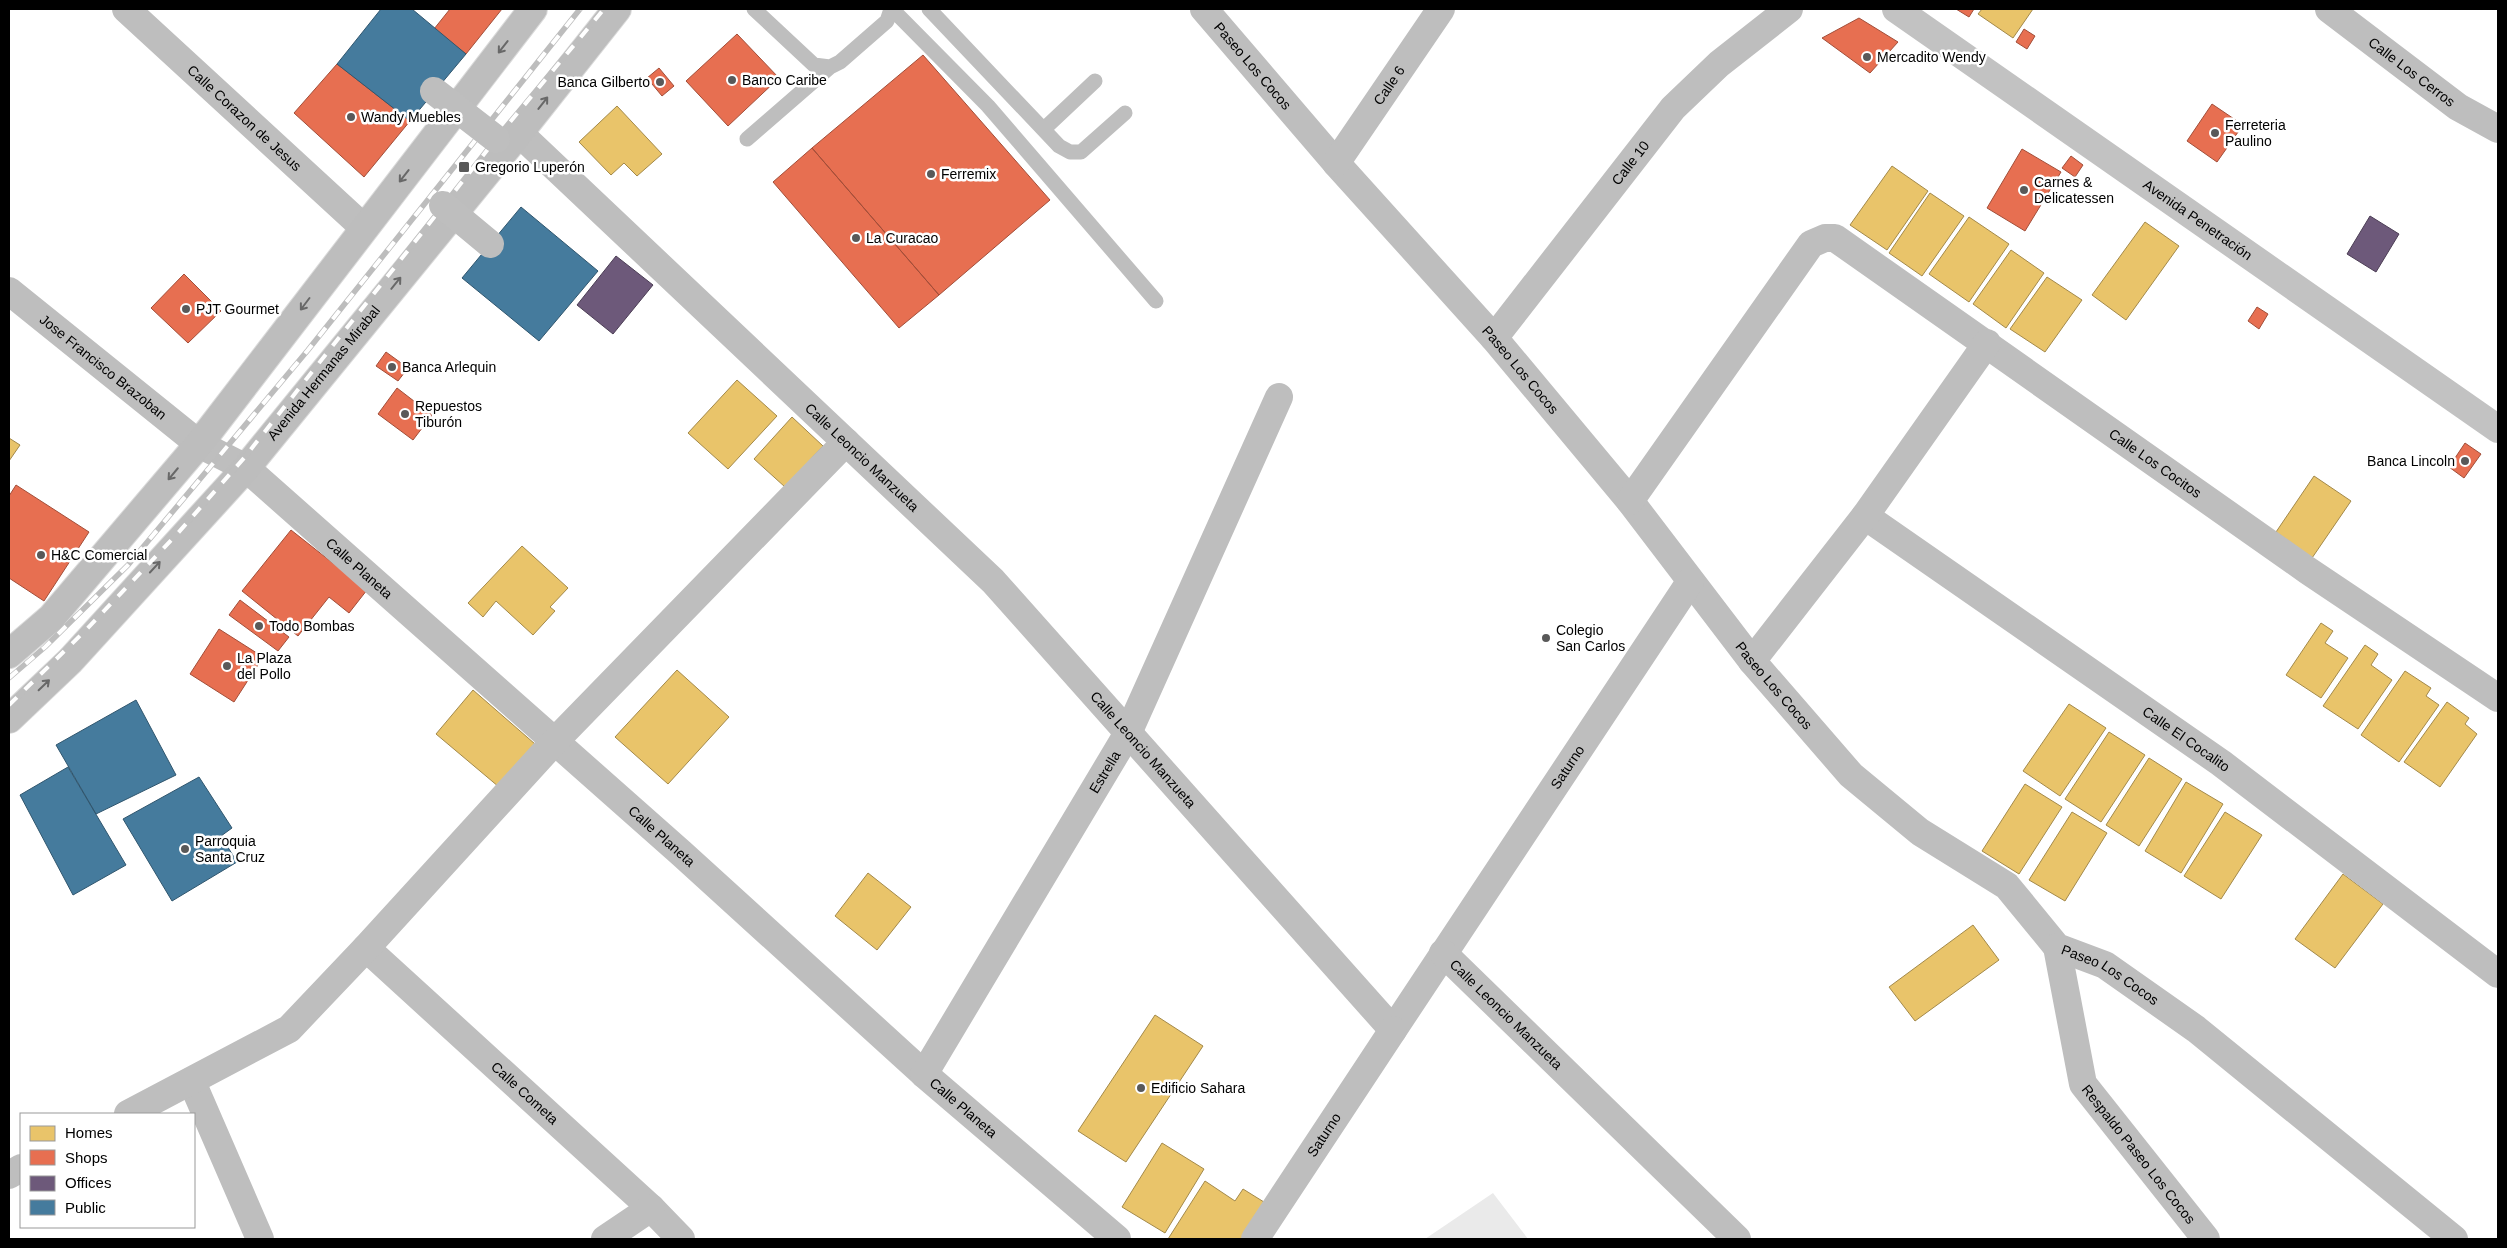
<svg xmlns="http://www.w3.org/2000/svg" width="2507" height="1248" font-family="Arial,sans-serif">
	<rect width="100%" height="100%" fill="#fff"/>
	<path fill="#eaeaea" d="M1493,1193l35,46h-103z"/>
	<path fill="#e9c46a" stroke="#a3894a" d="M1982,9h51l-20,29 -35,-24z
		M617,106l45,48 -25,22 -13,-13 -13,12 -32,-33z
		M1892,166l36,25 -41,59 -37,-25z
		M1930,193l34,23 -42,60 -33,-23z
		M1969,217l40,27 -40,58 -40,-28z
		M2145,222l34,24 -53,74 -34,-25z
		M2011,250l33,23 -38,55 -33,-24z
		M2047,277l35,23 -37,52 -35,-23z
		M737,380l40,36 -49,53 -40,-36z
		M792,417l31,29 -38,41 -31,-28z
		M9,438l11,7 -11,16z
		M2314,476l37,25 -39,57 -36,-26z
		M522,546l46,42 -18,19 5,4 -22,24 -37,-34 -13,16 -15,-14z
		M2321,623l12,8 -8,12 23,15 -27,40 -35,-23z
		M2365,645l13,9 -7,11 21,15 -34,49 -35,-23z
		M677,670l52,47 -61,67 -53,-47z
		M2405,671l26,17 -5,8 13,9 -40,57 -38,-27z
		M473,690l62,54 -36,43 -63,-53z
		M2447,702l22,16 -4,6 12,10 -37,53 -36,-25z
		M2069,704l37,24 -46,68 -37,-25z
		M2109,732l36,23 -44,67 -36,-23z
		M2149,758l33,21 -43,67 -33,-21z
		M2186,782l37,22 -42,69 -36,-22z
		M2025,784l37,23 -43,67 -37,-23z
		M2072,812l35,21 -42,68 -36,-21z
		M2225,812l37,23 -41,64 -37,-23z
		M868,873l43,34 -34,43 -42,-34z
		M2343,874l40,30 -48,64 -40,-29z
		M1973,925l26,35 -84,61 -26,-34z
		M1155,1015l48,31 -77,116 -48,-31z
		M1162,1143l42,26 -39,64 -43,-26z
		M1205,1181l30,20 8,-12 29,18 -21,32h-83z"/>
	<path fill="#e76f51" stroke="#a24e39" d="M450,9h52l-36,45 -32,-25z
		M1956,9h18l-5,8z
		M1859,18l39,24 -28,31 -48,-35z
		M2024,29l11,7 -8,13 -11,-7z
		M737,34l42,44 -51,48 -42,-45z
		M923,55l127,145 -111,95 -127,-147z
		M337,64l73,57 -46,56 -70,-64z
		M659,68l15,18 -12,10 -15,-18z
		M2212,104l31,21 -26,37 -30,-21z
		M812,148l127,147 -40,33 -126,-146z
		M2022,149l39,23 -36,59 -38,-23z
		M2071,156l12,9 -8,12 -13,-9z
		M184,274l37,37 -33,32 -37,-35z
		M2257,307l11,7 -9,15 -11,-8z
		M386,352l22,16 -10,13 -22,-15z
		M397,388l35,27 -19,25 -35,-26z
		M2465,443l16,11 -17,24 -15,-11z
		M16,485l73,47 -45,69 -35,-23v-82z
		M291,530l76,60 -18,23 -20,-16 -31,39 -56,-45z
		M240,600l49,37 -11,14 -49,-36z
		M219,629l44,28 -29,45 -44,-28z"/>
	<path fill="#6d597a" stroke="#4c3e55" d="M2370,216l29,18 -23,38 -29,-18z
		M616,256l37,29 -40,49 -36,-29z"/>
	<path fill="#457b9d" stroke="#30566e" d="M381,9h31l54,45 -56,67 -73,-57z
		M521,207l77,64 -59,70 -77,-63z
		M136,700l40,75 -80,39 -40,-69z
		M68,767l58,98 -53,30 -53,-100z
		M199,777l33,51 -11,8 16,26 -65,39 -49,-82z"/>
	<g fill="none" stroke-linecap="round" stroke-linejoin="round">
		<defs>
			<g id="primary">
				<path d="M9,654l42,-36 148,-174 334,-435"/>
				<path id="s16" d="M9,719l61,-58 176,-193 273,-335 98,-124"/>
			</g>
		</defs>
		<use href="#primary" stroke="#dbdbdb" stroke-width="30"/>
		<path stroke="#bebebe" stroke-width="15" d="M754,9l60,56 16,2 10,-5 47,-41 4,-12
			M892,9l96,97 168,195
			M929,9l130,137 11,6h11l44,-39
			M1044,129l51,-48
			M747,139l83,-72"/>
		<g stroke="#bebebe" stroke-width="28">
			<path id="s1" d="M126,9l237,218"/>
			<path id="s2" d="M1204,9l132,154 158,175 136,163 122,160 99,114 69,57 87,54 50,61 48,18 91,64 258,210"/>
			<path id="s3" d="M2329,9l129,98 40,22"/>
			<path id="s4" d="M519,133l474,448 400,449 297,-448"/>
			<path id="s5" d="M1336,163l105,-154"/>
			<path id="s6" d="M9,291l190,153 47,24 435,385 243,221 193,165"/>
			<path id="s7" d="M1494,338l179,-230 46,-44 70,-55"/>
			<path id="s8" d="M1630,501l181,-257 14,-6h10l472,332 191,128"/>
			<path id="s9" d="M1865,516l356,247 277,211"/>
			<path d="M1752,661l113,-145 122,-173"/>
			<path id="s10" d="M2057,947l26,137 123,155"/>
			<path id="s11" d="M366,948l285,260 30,31"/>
			<path id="s12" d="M1443,953l294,286"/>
			<path id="s13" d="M924,1074l204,-341 151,-336"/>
			<path d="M192,1082l68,157"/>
			<path d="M128,1114l161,-85 77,-81 189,-207 291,-299"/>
			<path d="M9,1175l12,-7"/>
			<path d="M605,1239l46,-31"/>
			<path id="s14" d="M1255,1239l138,-209"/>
		</g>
		<path stroke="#c2c2c2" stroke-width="28" id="s15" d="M1896,9l602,420"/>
		<use href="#primary" stroke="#bdbdbd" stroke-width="28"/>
		<defs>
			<path id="rail" d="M9,678l36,-31 83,-82 180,-215 272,-341
				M9,705l77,-75 92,-97 66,-75 252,-319 108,-130"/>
		</defs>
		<use href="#rail" stroke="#bdbdbd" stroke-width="5.5"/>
		<use href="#rail" stroke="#fff" stroke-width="4" stroke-dasharray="11" stroke-linecap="butt"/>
		<path stroke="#bebebe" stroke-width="28" d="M434,91l62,48
			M443,205l47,39"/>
	</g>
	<defs><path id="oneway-shaft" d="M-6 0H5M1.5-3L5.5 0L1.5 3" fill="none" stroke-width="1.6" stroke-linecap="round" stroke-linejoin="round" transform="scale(1.25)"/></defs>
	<g stroke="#686868">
		<use href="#oneway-shaft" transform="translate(503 47) rotate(128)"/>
		<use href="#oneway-shaft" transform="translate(543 103) rotate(-52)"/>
		<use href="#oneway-shaft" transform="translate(404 176) rotate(128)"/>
		<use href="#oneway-shaft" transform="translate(396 283) rotate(-51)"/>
		<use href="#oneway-shaft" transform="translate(305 304) rotate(127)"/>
		<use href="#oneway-shaft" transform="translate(173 474) rotate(130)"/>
		<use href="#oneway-shaft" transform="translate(155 567) rotate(-47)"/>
		<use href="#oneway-shaft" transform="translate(44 685) rotate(-44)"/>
	</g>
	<g fill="#595959" stroke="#fff" stroke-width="2">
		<circle cx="1867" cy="57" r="5"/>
		<circle cx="732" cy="80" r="5"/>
		<circle cx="660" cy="82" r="5"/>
		<circle cx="351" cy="117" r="5"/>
		<circle cx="2215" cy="133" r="5"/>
		<rect x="458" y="161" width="12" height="12" rx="2.5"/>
		<circle cx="931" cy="174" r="5"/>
		<circle cx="2024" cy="190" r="5"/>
		<circle cx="856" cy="238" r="5"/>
		<circle cx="186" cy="309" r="5"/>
		<circle cx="392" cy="367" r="5"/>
		<circle cx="405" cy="414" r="5"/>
		<circle cx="2465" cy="461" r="5"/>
		<circle cx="41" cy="555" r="5"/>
		<circle cx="259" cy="626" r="5"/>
		<circle cx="1546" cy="638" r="5"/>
		<circle cx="227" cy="666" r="5"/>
		<circle cx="185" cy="849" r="5"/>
		<circle cx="1141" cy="1088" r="5"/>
	</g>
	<g text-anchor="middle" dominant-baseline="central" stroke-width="5" stroke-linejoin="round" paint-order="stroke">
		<g font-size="14" fill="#000" stroke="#fff" text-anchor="start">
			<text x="1877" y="57">Mercadito Wendy</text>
			<text x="742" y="80">Banco Caribe</text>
			<text x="650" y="82" text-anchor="end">Banca Gilberto</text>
			<text x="361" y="117">Wandy Muebles</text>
			<text x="2225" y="125">Ferreteria<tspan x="2225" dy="16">Paulino</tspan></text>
			<text x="475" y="167">Gregorio Luperón</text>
			<text x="941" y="174">Ferremix</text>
			<text x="2034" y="182">Carnes &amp;<tspan x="2034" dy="16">Delicatessen</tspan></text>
			<text x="866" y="238">La Curacao</text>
			<text x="196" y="309">PJT Gourmet</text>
			<text x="402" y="367">Banca Arlequin</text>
			<text x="415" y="406">Repuestos<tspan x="415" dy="16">Tiburón</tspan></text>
			<text x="2455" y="461" text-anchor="end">Banca Lincoln</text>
			<text x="51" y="555">H&amp;C Comercial</text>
			<text x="269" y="626">Todo Bombas</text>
			<text x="1556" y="630">Colegio<tspan x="1556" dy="16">San Carlos</tspan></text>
			<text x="237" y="658">La Plaza<tspan x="237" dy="16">del Pollo</tspan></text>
			<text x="195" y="841">Parroquia<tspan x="195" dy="16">Santa Cruz</tspan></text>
			<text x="1151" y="1088">Edificio Sahara</text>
		</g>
		<g font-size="14" fill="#000" stroke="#fff">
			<text stroke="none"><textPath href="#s2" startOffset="75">Paseo Los Cocos</textPath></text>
			<text stroke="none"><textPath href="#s3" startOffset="104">Calle Los Cerros</textPath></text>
			<text stroke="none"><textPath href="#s5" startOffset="94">Calle 6</textPath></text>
			<text stroke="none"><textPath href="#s1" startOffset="161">Calle Corazon de Jesus</textPath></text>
			<text stroke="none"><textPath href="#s7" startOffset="222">Calle 10</textPath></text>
			<text stroke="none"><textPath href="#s15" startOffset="368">Avenida Penetración</textPath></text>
			<text stroke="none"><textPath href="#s6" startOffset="121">Jose Francisco Brazoban</textPath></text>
			<text stroke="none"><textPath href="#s2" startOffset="480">Paseo Los Cocos</textPath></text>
			<text stroke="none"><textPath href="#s16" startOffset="468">Avenida Hermanas Mirabal</textPath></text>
			<text stroke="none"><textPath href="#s4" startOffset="472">Calle Leoncio Manzueta</textPath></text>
			<text stroke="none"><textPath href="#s8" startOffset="731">Calle Los Cocitos</textPath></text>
			<text stroke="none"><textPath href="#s6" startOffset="448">Calle Planeta</textPath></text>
			<text stroke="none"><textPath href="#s2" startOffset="885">Paseo Los Cocos</textPath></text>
			<text stroke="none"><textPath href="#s9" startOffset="391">Calle El Cocalito</textPath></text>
			<text stroke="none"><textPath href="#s4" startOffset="878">Calle Leoncio Manzueta</textPath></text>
			<text stroke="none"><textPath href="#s4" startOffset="1569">Saturno</textPath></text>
			<text stroke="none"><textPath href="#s13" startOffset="352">Estrella</textPath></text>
			<text stroke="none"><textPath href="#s6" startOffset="852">Calle Planeta</textPath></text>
			<text stroke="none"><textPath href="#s2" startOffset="1334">Paseo Los Cocos</textPath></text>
			<text stroke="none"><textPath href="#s12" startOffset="88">Calle Leoncio Manzueta</textPath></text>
			<text stroke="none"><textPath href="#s11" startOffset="215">Calle Cometa</textPath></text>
			<text stroke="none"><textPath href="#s6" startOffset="1258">Calle Planeta</textPath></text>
			<text stroke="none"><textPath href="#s14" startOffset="125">Saturno</textPath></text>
			<text stroke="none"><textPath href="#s10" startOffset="229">Respaldo Paseo Los Cocos</textPath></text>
		</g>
	</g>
	<rect width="2507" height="1248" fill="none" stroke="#000000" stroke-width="20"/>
	<rect x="20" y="1113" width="175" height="115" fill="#ffffff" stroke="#999999"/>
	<rect x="30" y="1126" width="25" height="15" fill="#e9c46a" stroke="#999999"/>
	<text x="65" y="1138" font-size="15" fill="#000000">Homes</text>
	<rect x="30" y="1150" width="25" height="15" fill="#e76f51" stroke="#999999"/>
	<text x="65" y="1163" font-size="15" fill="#000000">Shops</text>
	<rect x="30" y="1176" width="25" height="15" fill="#6d597a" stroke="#999999"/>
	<text x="65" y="1188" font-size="15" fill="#000000">Offices</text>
	<rect x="30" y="1200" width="25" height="15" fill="#457b9d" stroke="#999999"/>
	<text x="65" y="1213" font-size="15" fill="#000000">Public</text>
</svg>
